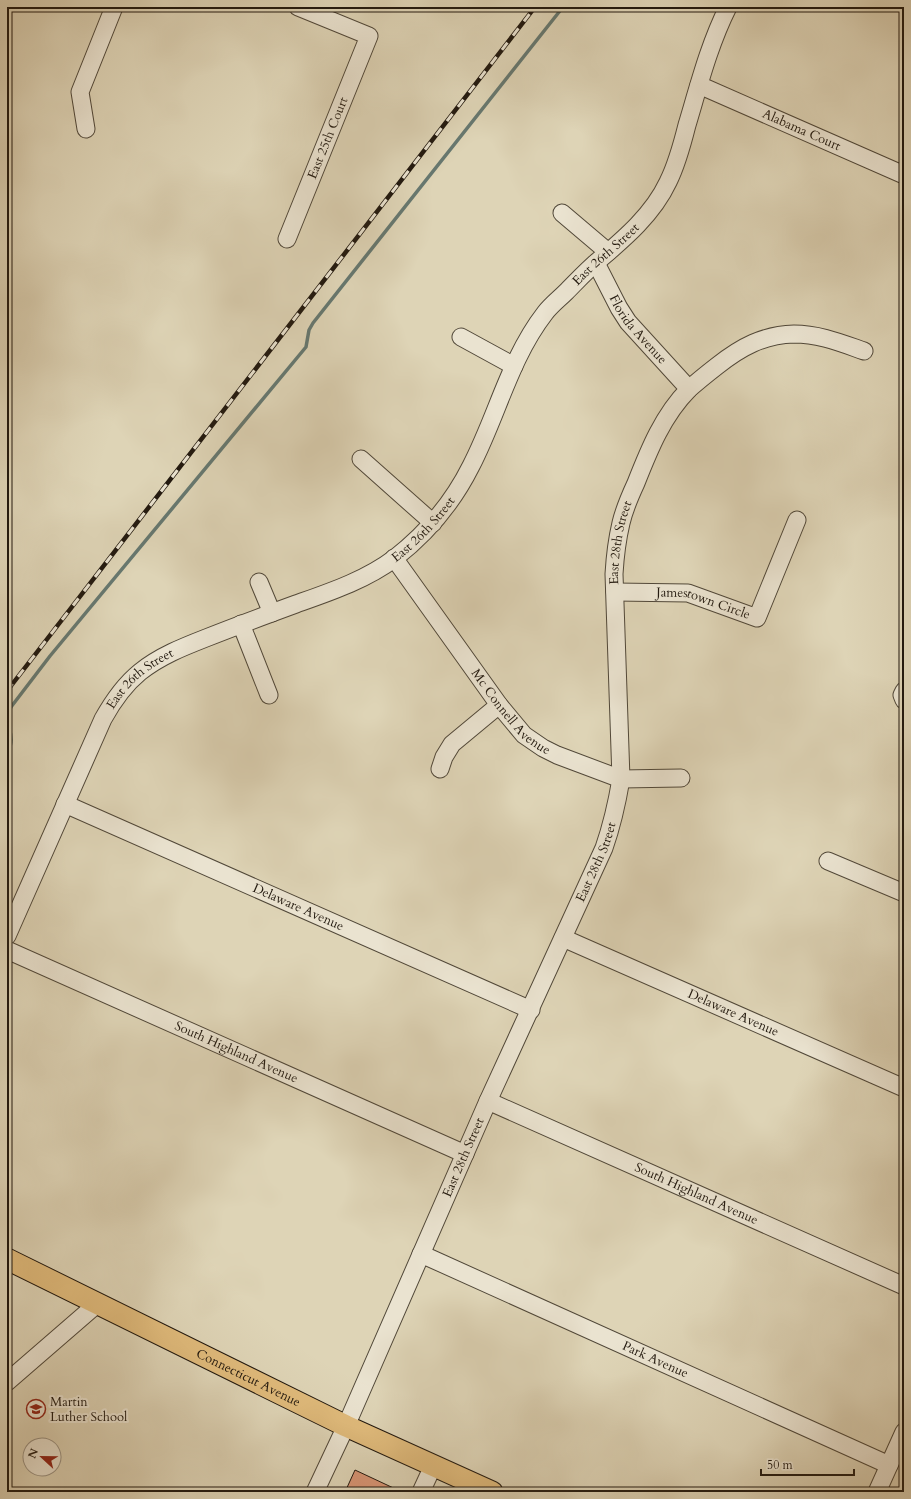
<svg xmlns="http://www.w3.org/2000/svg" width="911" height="1499" font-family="Cardo,serif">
	<rect width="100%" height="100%" fill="#ded4b6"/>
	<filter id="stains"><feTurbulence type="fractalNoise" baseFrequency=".005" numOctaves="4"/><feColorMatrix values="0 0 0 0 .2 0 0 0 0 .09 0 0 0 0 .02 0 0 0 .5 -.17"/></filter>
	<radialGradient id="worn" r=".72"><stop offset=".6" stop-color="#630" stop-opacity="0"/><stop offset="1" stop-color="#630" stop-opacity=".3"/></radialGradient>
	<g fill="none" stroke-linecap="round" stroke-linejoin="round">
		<path stroke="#667870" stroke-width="3.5" d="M7,756c2,-6 4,-10 4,-16 0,-14 -7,-20 0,-33l39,-51 256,-309 3,-17 4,-7 250,-316"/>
	</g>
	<path fill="#d89575" stroke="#22190f" d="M355,1470l47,22h-57z"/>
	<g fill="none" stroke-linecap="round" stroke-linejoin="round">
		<defs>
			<g id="minor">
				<path id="s1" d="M699,85l205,90"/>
				<path d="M86,129l-6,-37 34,-85"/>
				<path d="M562,213l46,39"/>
				<path id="s2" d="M287,239l82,-203 -71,-29"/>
				<path id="s3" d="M596,263l23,45 9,14 61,67"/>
				<path d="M461,337l53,29"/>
				<path d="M361,459l72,64"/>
				<path id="s4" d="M394,558l105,147 25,30 19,13 14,7 64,24 60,-1"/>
				<path d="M259,582l13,31"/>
				<path id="s5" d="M615,592l73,1 69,25 40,-98"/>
				<path d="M241,624l28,71"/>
				<path d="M904,691l-2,4 2,5"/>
				<path d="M440,769l4,-12 8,-13 47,-39"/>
				<path id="s6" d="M65,804l466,206"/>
				<path d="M828,861l76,32"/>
				<path id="s7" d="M7,936l96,-217c10,-18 21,-34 37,-47 20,-16 43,-25 66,-34 30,-12 60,-23 90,-34 34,-12 70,-24 99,-46 32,-25 58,-56 76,-92 26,-50 39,-108 74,-153 6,-8 14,-14 21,-21 11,-11 21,-22 33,-32 26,-22 54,-46 69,-78 9,-18 14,-37 19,-57 12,-40 22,-80 41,-118"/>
				<path id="s8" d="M563,938l341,150"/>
				<path id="s9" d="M7,950l458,204"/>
				<path id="s10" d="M488,1101l416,185"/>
				<path id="s11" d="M421,1254l468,211"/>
				<path d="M7,1382l90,-78"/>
				<path id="s12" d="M315,1492l31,-66 142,-325 116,-253c8,-23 13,-45 17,-69l-7,-205c1,-17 3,-34 7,-51 3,-13 9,-27 15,-40 13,-33 27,-68 53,-94 9,-8 19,-16 28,-23 24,-19 46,-31 77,-32 25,0 47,9 70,17"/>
				<path d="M421,1492l12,-26"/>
				<path d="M877,1492l27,-60"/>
			</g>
			<g id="major">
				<path id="s13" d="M7,1259l339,167 146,66"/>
			</g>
		</defs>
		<use href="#minor" stroke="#514839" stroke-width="19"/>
		<use href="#major" stroke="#22190f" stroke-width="23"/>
		<use href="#minor" stroke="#eae3d0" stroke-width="17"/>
		<use href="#major" stroke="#dfba7b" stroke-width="21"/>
		<defs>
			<path id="rail" d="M7,691l528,-684"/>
		</defs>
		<use href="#rail" stroke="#22190f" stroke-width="4.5"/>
		<use href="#rail" stroke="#eae3d0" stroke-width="3" stroke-dasharray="9" stroke-linecap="butt"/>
	</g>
	<defs>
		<symbol id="school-ring" viewBox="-11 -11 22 22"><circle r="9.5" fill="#eae3d0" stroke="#8f2418" stroke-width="1.5"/><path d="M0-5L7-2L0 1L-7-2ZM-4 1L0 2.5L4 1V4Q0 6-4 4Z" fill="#8f2418"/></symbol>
	</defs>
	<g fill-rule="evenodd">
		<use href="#school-ring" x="25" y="1398" width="22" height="22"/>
	</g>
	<g text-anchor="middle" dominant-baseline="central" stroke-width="4" stroke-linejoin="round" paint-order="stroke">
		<g font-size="13" fill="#22190f" stroke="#eae3d0">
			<text stroke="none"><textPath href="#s1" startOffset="112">Alabama Court</textPath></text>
			<text stroke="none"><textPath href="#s2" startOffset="109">East 25th Court</textPath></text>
			<text stroke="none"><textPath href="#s7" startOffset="953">East 26th Street</textPath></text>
			<text stroke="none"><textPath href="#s3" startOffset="79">Florida Avenue</textPath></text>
			<text stroke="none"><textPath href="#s7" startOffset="618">East 26th Street</textPath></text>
			<text stroke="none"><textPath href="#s12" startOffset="1014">East 28th Street</textPath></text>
			<text stroke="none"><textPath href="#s5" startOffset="90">Jamestown Circle</textPath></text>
			<text stroke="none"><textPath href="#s7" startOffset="293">East 26th Street</textPath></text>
			<text stroke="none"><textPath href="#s4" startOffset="194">Mc Connell Avenue</textPath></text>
			<text stroke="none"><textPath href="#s12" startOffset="690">East 28th Street</textPath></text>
			<text stroke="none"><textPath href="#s6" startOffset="255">Delaware Avenue</textPath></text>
			<text stroke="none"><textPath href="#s8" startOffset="186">Delaware Avenue</textPath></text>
			<text stroke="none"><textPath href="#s9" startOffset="251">South Highland Avenue</textPath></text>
			<text stroke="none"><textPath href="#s12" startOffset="366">East 28th Street</textPath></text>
			<text stroke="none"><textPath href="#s10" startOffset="228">South Highland Avenue</textPath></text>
			<text stroke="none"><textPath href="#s11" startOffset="257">Park Avenue</textPath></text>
			<text stroke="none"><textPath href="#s13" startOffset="269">Connecticut Avenue</textPath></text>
		</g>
		<g font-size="13" fill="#22190f" stroke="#eae3d0" text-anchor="start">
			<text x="50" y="1402">Martin<tspan x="50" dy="15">Luther School</tspan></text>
		</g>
	</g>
	<rect width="911" height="1499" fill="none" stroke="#ded4b6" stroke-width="24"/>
	<rect x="8" y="8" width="895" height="1483" fill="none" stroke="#22190f" stroke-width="2"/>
	<rect x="12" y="12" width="887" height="1475" fill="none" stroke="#22190f"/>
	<g transform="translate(42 1457) rotate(292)"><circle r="19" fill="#eae3d0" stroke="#9a9283"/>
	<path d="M0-3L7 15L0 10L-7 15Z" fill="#8f2418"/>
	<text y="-6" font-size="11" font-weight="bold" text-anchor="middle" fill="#22190f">N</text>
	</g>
	<path d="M761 1469v6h93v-6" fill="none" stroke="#22190f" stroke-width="2"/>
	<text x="767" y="1469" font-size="12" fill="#22190f" stroke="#eae3d0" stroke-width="3" paint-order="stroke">50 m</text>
	<rect width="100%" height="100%" filter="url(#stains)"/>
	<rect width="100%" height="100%" fill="url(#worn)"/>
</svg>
